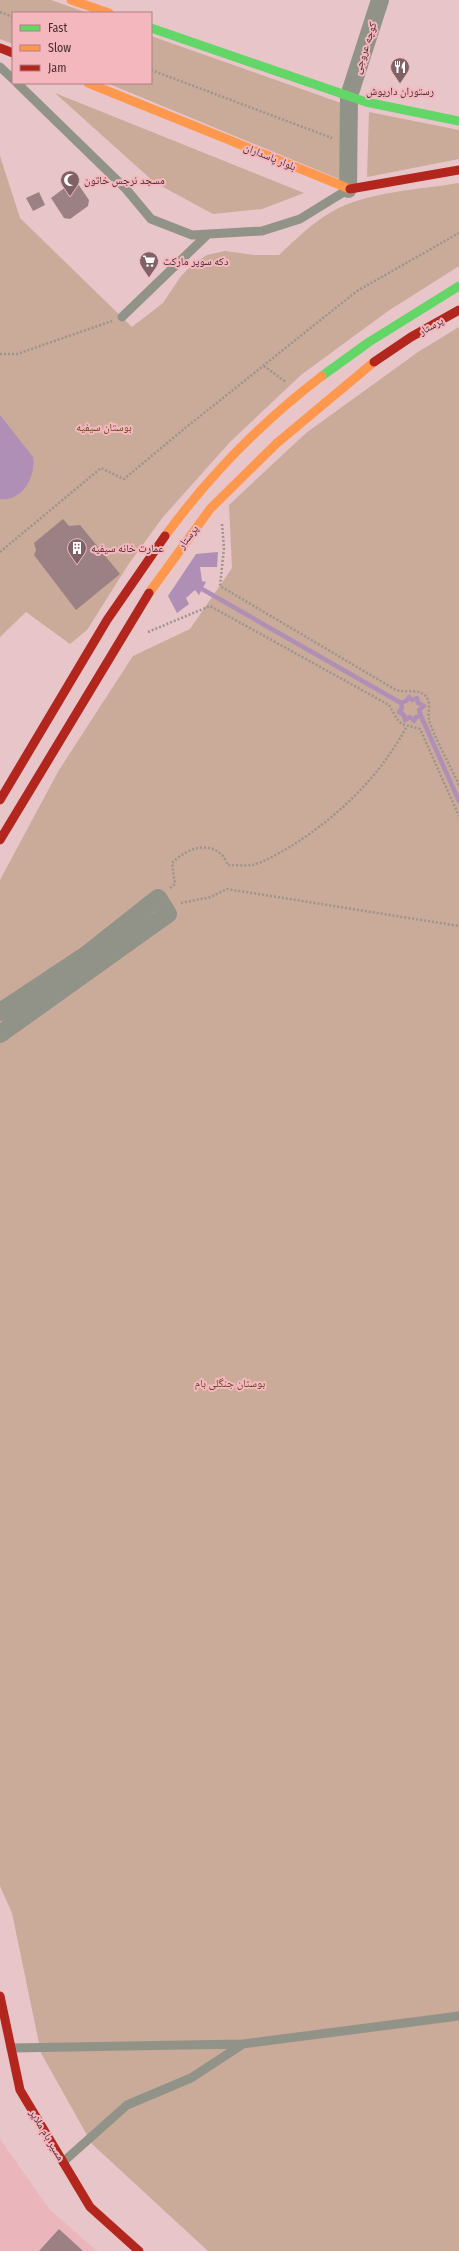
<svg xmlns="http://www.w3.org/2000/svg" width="459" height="2251" font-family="'Fira Sans Condensed','Noto Naskh Arabic',sans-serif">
	<rect width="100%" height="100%" fill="#e7c5c9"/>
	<path fill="#ebb5bc" d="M0,2139l50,71 47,41h-97z"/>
	<path fill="#caaa98" d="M0,0h51l37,13h-75v31l-13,-5z
		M151,36l190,67 -2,76 -232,-96h44z
		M55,93l249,100 -42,16 -49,5 -59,-32z
		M369,112l90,18v29l-92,18z
		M0,156l20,62 112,109 31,-24 18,-27 12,-12 14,-9 18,-4 29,4h25c16,-15 34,-33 54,-44 37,-20 85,-21 126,-28v83l-71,45 -87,64 -71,67 -67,75 -35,48 -41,65 -17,14 -44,-32 -26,25z
		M459,327v1924h-251l-116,-107 -51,-91 -29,-140 -12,-27v-1006l59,-110 74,-114 57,-27 42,-61 -3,-63 77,-72 112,-81z"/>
	<path fill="#b08fb6" d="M0,415l33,42c3,19 -10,45 -33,42z
		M218,552l-1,15h-17l2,14 4,1 -7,13 -4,-5 -9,8 3,6 -12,9 -9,-17 28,-42z"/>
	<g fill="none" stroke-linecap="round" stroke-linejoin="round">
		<path stroke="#b08fb6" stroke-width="4.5" d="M202,589l199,114 1,5 -3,4 5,3 1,5 5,-3 4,4 2,-4 5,-1 -2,-6 5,-4 -6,-3 -1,-5 -5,2 -3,-3 -3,4 -5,2
			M421,716l38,85"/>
	</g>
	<path fill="#9b8084" d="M71,183l7,1 11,16 -1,6 -18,13 -6,-1 -13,-20z
		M39,192l6,13 -12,6 -7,-13z
		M63,519l6,7 11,-1 40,49 -44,36 -42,-55 2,-5 -2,-7z
		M59,2229l24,22h-44z"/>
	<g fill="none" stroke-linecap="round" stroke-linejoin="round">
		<path stroke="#9b958e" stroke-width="2.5" stroke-dasharray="2 2" stroke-linecap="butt" d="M0,12l13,5
			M151,70l181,68
			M0,354h17l95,-33
			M264,366l22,16
			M222,524l2,24 -4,38 176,104c10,3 21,-1 27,4 10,6 4,17 6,26 5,17 22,47 30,65
			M0,552l101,-84 23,11 60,-50 173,-138 102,-58
			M148,632l62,-26 179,99 8,14 5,5 18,5 39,87
			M170,888l5,-4 -3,-21c12,-12 33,-23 49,-9 3,2 5,8 7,11 7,0 16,1 24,0 13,-3 29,-13 41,-20 48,-31 87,-69 114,-119
			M181,903l30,-6 16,-8 232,37"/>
		<path stroke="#929388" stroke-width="9" d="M0,67l13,12
			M17,83l109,106 25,30 41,16 70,-4 38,-12 47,-29
			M122,317l85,-82
			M11,2048l232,-4
			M63,2162l64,-57 64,-27 52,-34 216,-28"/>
		<path stroke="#929388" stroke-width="18" d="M348,189l1,-93 31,-96
			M0,1012l86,-57 72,-57 10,16 -168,120"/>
		<path stroke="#63d668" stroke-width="9" d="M151,28l215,74 93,19
			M322,376l47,-34 90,-56"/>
		<path stroke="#ff974d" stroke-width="9" d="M71,0l38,13
			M88,83l262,106
			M165,536c44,-60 98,-115 157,-160
			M149,593l61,-84 67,-66 97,-81"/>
		<path stroke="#b3261e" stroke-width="9" d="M0,48l13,5
			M350,189l109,-19
			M374,362l37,-25 48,-27
			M0,800l107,-180 58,-84
			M0,840l149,-247
			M0,1996l20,94 70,117 49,44"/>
	</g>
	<defs>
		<symbol id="restaurant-pin" viewBox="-11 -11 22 30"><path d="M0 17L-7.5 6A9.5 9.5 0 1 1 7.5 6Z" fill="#7e6266" stroke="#f5b7be"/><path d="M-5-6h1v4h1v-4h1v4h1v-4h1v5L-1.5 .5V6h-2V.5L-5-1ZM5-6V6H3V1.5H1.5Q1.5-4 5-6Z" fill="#fff"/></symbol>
		<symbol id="mosque-pin" viewBox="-11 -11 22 30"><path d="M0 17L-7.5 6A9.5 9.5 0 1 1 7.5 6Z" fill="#7e6266" stroke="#f5b7be"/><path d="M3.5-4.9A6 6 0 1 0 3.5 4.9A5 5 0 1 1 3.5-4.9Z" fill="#fff"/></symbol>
		<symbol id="supermarket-pin" viewBox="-11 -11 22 30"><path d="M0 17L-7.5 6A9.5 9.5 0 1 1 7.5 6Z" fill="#7e6266" stroke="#f5b7be"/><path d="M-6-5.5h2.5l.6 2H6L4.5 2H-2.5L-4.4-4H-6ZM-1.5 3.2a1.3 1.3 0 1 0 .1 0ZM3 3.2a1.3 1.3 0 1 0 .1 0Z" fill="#fff"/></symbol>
		<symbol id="building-pin" viewBox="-11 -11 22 30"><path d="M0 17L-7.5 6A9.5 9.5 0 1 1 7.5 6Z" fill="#7e6266" stroke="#f5b7be"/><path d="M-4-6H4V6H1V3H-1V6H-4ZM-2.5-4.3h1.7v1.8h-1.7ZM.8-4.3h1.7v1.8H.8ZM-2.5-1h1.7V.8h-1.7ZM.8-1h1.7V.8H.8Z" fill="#fff"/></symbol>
	</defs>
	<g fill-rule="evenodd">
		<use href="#restaurant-pin" x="389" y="56" width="22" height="30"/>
		<use href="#mosque-pin" x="59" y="169" width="22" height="30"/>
		<use href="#supermarket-pin" x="138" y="250" width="22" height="30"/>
		<use href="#building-pin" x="66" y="537" width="22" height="30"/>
	</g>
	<g text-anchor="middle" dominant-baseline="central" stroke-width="4" stroke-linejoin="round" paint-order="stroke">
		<g font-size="11" fill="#462d31" stroke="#f5b7be">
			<text transform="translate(365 48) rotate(-72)">کوچه عروجی</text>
			<text transform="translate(270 157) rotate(22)">بلوار پاسداران</text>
			<text transform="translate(431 326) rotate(-29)">پرستار</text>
			<text transform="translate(188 537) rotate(-53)">پرستار</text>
			<text transform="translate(47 2135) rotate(59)">مسیر بام ملایر</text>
		</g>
		<g font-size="11" fill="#462d31" stroke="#f5b7be" text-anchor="start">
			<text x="400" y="91" text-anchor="middle">رستوران داریوش</text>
			<text x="84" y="180">مسجد نرجس خاتون</text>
			<text x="163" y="261">دکه سوپر مارکت</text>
			<text x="91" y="548">عمارت خانه سیفیه</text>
		</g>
		<g font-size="11" fill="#65461e" stroke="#f5b7be">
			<text x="104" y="427">بوستان سیفیه</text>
			<text x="230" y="1383">بوستان جنگلی بام</text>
		</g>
	</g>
	<rect x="12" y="12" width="140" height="72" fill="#f5b7be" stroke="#af8086"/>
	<rect x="20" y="25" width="20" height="6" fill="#63d668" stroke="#af8086"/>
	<text x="48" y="32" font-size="12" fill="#462d31">Fast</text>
	<rect x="20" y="45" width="20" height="6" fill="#ff974d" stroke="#af8086"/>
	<text x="48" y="52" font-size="12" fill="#462d31">Slow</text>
	<rect x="20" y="65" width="20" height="6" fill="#b3261e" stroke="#af8086"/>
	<text x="48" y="72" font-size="12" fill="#462d31">Jam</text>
</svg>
